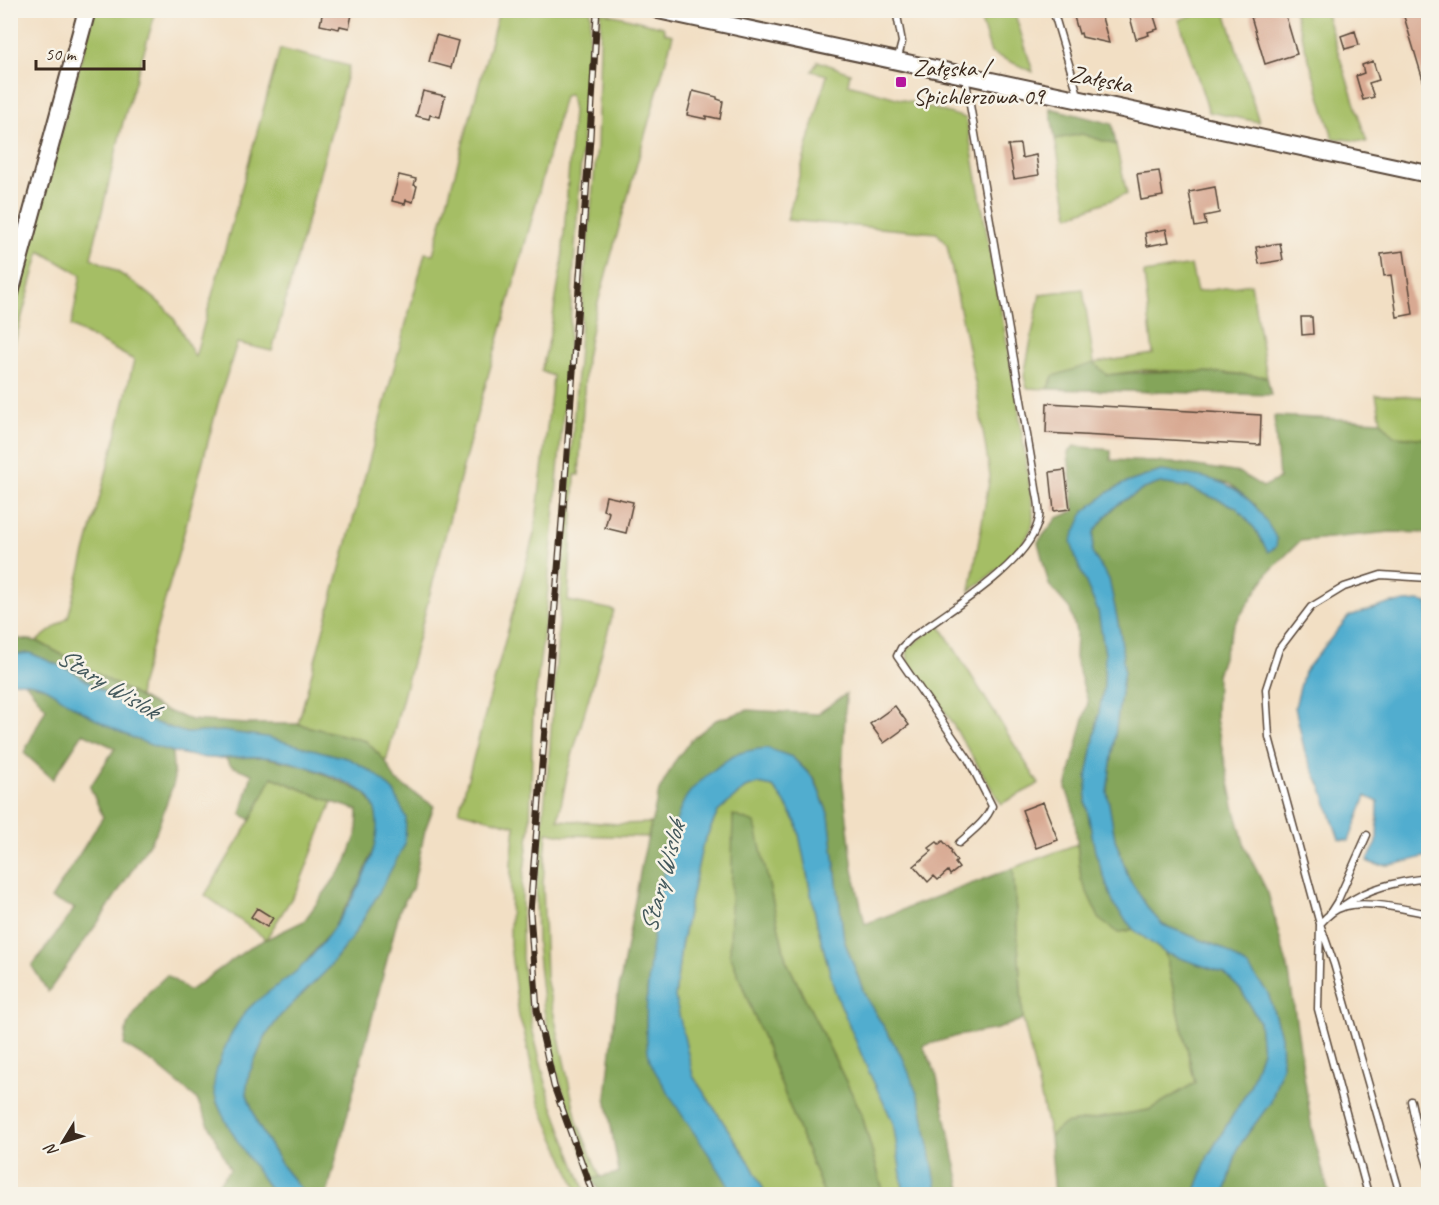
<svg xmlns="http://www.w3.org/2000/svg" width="1439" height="1205" font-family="Caveat,sans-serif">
	<rect width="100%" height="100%" fill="#f7f3e8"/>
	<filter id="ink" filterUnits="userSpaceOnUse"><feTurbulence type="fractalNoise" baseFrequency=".0167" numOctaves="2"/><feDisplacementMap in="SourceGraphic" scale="12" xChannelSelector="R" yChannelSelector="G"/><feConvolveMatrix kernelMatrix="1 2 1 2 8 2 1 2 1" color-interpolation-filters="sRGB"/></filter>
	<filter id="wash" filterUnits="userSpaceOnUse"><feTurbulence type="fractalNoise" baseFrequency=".008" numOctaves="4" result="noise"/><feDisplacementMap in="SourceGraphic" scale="24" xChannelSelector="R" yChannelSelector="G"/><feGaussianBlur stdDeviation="1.35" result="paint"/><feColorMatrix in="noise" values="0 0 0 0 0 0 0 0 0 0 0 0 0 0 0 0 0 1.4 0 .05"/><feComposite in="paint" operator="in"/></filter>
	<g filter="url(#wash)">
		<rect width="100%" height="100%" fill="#f2dfc4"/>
		<path fill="#a5be65" stroke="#707442" stroke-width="1.5" d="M587,10l4,1 -24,357 -22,254 -12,93 -3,112 -8,59v72l10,70 18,71 36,95h-7l-40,-91 -15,-72 -5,-14 -9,-72 1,-81 4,-38 -56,-15 76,-281 18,-154 -12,-5 8,-31 13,-78 11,-151 -3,-17 -6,2 -34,130 -61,218 -83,318 -20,-21 -68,-17 127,-471 8,1 66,-243z
			M1207,10l18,1 34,111 -50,-10 -30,-92z
			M94,11h62l-33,111 -32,136c24,10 69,40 83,61 8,12 14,25 21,38l85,-308 69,17 -77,285 -35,-8 -18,57 -41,155 -37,128 -2,14 -102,-56 31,-24 49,-185 17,-72 -63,-34 10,-51 -41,-24 -29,105v-36z
			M978,11h36l19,61 -42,-19z
			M1294,11h31l42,131 -34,-4z
			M601,12l62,15 2,6 8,2 -79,282 -8,41 -7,117h-4l-7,126 46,9 -46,160 -10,50 61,4 32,-1 -3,14 -84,-2 -17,-3 -4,51 3,95 31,143 23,56 -9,2 -35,-110 -12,-59 -7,-65 -1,-56 13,-131 34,-467 14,-145z
			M818,61l32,12 -2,11 118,34 51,281 16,111c0,6 1,14 -2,19 -11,26 -40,45 -61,62l20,-115 -13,-84 -30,-147 -10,-12 -150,-13 40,-145 -15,-4z
			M1082,134l34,11 11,49 -58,22 -14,-77z
			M1191,265l6,27 54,-8 16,93 -37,-4 -86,-3 -37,5 -54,1 -5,13 -21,-1 -3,-12 16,-82 43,-5 11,74 59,-9 -9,-81z
			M1376,395l52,2v42l-34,-3 -13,-15z
			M939,624l100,160 -38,20 -55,-91 -38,-51 -1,-13z
			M272,777l60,25 -34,86 -32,51 -61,-44 46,-75z
			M758,784l15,3 11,14 13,23 21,104 17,63 33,79 25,52 11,72h-20l-23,-82 -75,-152 -19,-83 -37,77 94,240h-58l-16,-31 -57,-87 -18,-78 6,-52 21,-99 16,-35 27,-24z
			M1077,844l4,35 37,54 15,-4 32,24 30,130 -46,27 -84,14 -15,12 -27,-117 -10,-151z"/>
		<path fill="#84a55a" stroke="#60683c" stroke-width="1.5" d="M1050,108l62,16 4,21 -34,-11 -27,5z
			M1094,363l13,12c53,-6 107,-4 160,2l4,18 -223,-6 5,-13z
			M1274,416l107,5 13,15 34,3v94l-38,-1 -90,9 -32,32 -34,52 -17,50 -1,44 18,87 11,41 23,46 21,80 23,157 17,64h-104l13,-47 33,-45 11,-36 -1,-30 -13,-43 -46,-45 -59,-23 -13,-14 -21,-32 -14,-40 -8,-47 17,-121 -3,-34 -12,-58 -17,-26 2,-21 12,-16 12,-12 26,-15 16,-6 27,4 49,20 19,22 13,23 -13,-47 -25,-21 -69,-13 -38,13 -16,9 -23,19 -7,50 21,49 7,43 -1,32 -17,91 -1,26 9,48 19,54 19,24 -15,4 -18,-13 -19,-41 -7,-67 -8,-24 22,-86 -13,-44 1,-26 -6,-23 -21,-24 -11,-43 19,-24 17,-7 -6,-58 6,-7 37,4v10l67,3 62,10 23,14 16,-8z
			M11,638l26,3 122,67 32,12 55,4h52l68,17 20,21 10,19 38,25 -9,24 -12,57 -13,22 -73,285h-22l-22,-27 -25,-42 -12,-33 3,-18 16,-37 15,-21 45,-44 28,-36 24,-40 17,-104 -128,-55 -44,-6 -36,2 -39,-13 -75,-49 -42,-18 -19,2z
			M25,682l25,7 29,21 59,30 34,12 2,30 -18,51 -55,85 -53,74 -16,-26 43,-58 -24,-9 52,-82 -13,-30 25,-39 -32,-15 -30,46 -29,-26 22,-45z
			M846,694l-4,82 11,94 12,54 148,-56 10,151 -25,10 -41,7 -34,10 13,27 26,121h-24l-35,-136 -37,-60 -22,-58 -15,-124 -14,-37 -23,-22 -53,-4 -81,155 -11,84 -1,42 87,160h-132l-10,-15 28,-6 -13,-76 10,-92 26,-143 17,-71 16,-30 16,-21 25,-20 32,-10 69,4z
			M262,757l44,9 59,27 10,15 3,19 -4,21 -14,35 -26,44 -33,41 -53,42 -31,93 18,34 38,57h-57l-2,-5 16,-20 -34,-71 -44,-36 -28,-17 3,-19 21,-33 19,-18 22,16 63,-45 52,-25 42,-58 11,-30 1,-23 -26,-8 -60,-25 -21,43 -10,-6 11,-40 -21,-8 -6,-8z
			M733,815l22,8 31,137 75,152 23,82h-60l-94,-240z
			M1165,953l59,20 17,17 18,31 3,30 -12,36 -42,69 -14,38h-139l-5,-58 14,-12 85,-14 46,-27z"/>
		<path fill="#51adcf" stroke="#466c76" stroke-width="1.5" d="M1161,471c34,4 68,7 92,33 10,10 17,24 24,35l-1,8 -8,5 -13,-23 -19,-22 -49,-20 -27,-4 -16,6 -26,15 -12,12 -12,16 -2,21 17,26 12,58 3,34 -17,121 8,47 14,40 21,32 13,14 59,23 27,20 19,25 13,43 1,30 -11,36 -33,45 -13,47h-31l14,-38 42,-69 12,-36 -3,-30 -18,-31 -17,-17 -59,-20 -32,-24 -19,-24 -19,-54 -9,-48 1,-26 17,-91 1,-32 -7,-43 -21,-49 -6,-21 13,-29 23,-19 16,-9z
			M1420,601l8,2v253c-18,4 -44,15 -61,5l10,-18 1,-41 -12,-6 -17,45 -10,-2 -17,-50 -17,-36 -10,-46 9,-35 45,-56 43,-13z
			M30,653l42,18 75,49 39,13 36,-2 44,6 84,22 27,16 17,17 12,26 -1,26 -28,52 -24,40 -28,36 -45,44 -15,21 -16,37 -3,18 12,33 25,42 22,27h-32c-15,-23 -62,-84 -59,-110 2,-22 19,-57 33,-74 15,-16 37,-27 53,-42 31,-29 105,-134 66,-174 -8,-8 -50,-25 -62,-28 -13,-4 -30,-9 -44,-9 -17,-1 -33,2 -50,1 -9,0 -18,-2 -27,-4 -36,-7 -72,-25 -103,-44 -28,-16 -34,-29 -69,-28v-27z
			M767,748l25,9 22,22 15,37 15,124 22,58 37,60 18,46 17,90h-34l-11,-72 -25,-52 -33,-79 -17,-63 -21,-104 -13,-23 -11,-14 -15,-3 -13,4 -27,24 -16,35 -21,99 -6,51 18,79 57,87 16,31h-33c-19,-37 -48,-70 -68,-107 -5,-8 -11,-16 -14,-24 -16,-41 12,-224 34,-264 7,-13 41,-41 55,-46 8,-3 18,-4 27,-5z"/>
		<g id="blocks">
			<path fill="#d8a992" d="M323,10h30l-4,18 -9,-2 -1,3 -19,-4z
				M1072,10h28l9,33 -27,-6 -1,-4 -2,1z
				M1128,10h24l6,19 -10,3 1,3 -13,4z
				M1249,10h35l13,44 -32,10z
				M1402,10h26v79l-2,1z
				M1355,31l4,14 -14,4 -4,-13z
				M436,35l22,6 -7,27 -22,-6z
				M1373,61l6,19 -10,3 5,14 -11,3 -7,-24 8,-3 -2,-8z
				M423,91l22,5 -5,21 -10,-2 -1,4 -13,-3z
				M693,91l24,6v2l6,2 -3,18 -14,-3v3l-19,-4z
				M1020,144l2,14 14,-3 3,20 -25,4 -6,-34z
				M1159,171l4,25 -22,4 -4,-26z
				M399,175l17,4 -2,6 3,1 -4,16 -7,-2 -1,4 -13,-3z
				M1215,187l4,26 -15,3 2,9 -11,2 -6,-35z
				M1166,229l3,13 -22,4 -2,-13z
				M1280,243l3,17 -24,4 -3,-17z
				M1404,251l9,63 -16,3 -6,-42 -7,1 -3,-22z
				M1301,317h11l1,17 -11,1z
				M1047,403l214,12 -1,30 -214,-12z
				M1065,470l5,39 -16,2 -4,-39z
				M606,496l27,6 -7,31 -21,-5 4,-16 -6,-2z
				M895,706l14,19 -25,18 -14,-19z
				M1043,802l15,38 -22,8 -14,-38z
				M943,841l9,10 -1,2 6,8 -2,2 4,5 -9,7 -2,-4 -10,9 -4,-4 -6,6 -14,-16 18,-15 -3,-3 8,-6 2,2z
				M257,908l16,10 -6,9 -16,-10z"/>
		</g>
	</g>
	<g filter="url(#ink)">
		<use href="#blocks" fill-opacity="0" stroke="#564537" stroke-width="1.5"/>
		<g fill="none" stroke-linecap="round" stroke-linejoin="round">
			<defs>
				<path id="lane" d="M896,10l6,32 -5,19
					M1053,10l26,88
					M959,843c11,-10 28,-22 33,-37l-24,-47 -71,-103 4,-8 10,-10c36,-26 120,-75 128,-120 2,-11 -3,-25 -4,-37l-70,-405
					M1343,906c26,-19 53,-24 85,-28
					M1330,913l7,-11 30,-67
					M1411,1101l6,29 11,36
					M1368,1194l-50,-185 2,-85c6,-7 14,-15 23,-17 21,-7 64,2 85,7
					M1400,1194l-66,-230 -14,-40 -51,-187 -3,-48 13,-40 32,-42 33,-20 37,-12 47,3"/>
				<path id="secondary" d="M658,10l770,164
					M10,293l77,-283"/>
			</defs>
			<use href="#lane" stroke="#564537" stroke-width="9"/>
			<use href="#secondary" stroke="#564537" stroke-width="20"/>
			<use href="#lane" stroke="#fff" stroke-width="6"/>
			<use href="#secondary" stroke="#fff" stroke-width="16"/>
			<defs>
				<path id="rail" d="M593,1194l-39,-108 -17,-76 -7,-98 33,-404 27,-370 7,-128"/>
			</defs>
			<use href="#rail" stroke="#3b2a1e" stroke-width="7"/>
			<use href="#rail" stroke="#f7f3e8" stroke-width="4.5" stroke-dasharray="14" stroke-linecap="butt"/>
		</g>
	</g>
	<rect fill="#b5179e" stroke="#f7f3e8" stroke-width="2" x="895" y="76" width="12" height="12" rx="3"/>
	<g text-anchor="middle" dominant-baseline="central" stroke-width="5" stroke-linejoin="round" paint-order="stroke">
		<g font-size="24" fill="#3b2a1e" stroke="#f7f3e8" text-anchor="start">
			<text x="913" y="68">Załęska /<tspan x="913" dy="28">Spichlerzowa 09</tspan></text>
		</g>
		<g font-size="24" fill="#3b2a1e" stroke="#f7f3e8">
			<text transform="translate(1101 79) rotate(11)">Załęska</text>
		</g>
		<g font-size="26" font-style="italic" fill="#43585c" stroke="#f7f3e8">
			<text transform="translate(108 683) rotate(31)">Stary Wislok</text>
			<text transform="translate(662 877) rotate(-75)">Stary Wislok</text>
		</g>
	</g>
	<rect width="1439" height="1205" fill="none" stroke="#f7f3e8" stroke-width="36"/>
	<g transform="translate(63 1142) rotate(232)" stroke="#f7f3e8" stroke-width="4.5" paint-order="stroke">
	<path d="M0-4.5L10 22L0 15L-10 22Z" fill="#3b2a1e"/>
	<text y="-9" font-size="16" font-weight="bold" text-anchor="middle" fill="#3b2a1e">N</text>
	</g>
	<path d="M36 60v9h108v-9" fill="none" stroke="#3b2a1e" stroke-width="3"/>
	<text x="45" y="60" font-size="18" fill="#3b2a1e" stroke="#f7f3e8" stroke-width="4.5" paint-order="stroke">50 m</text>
</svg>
